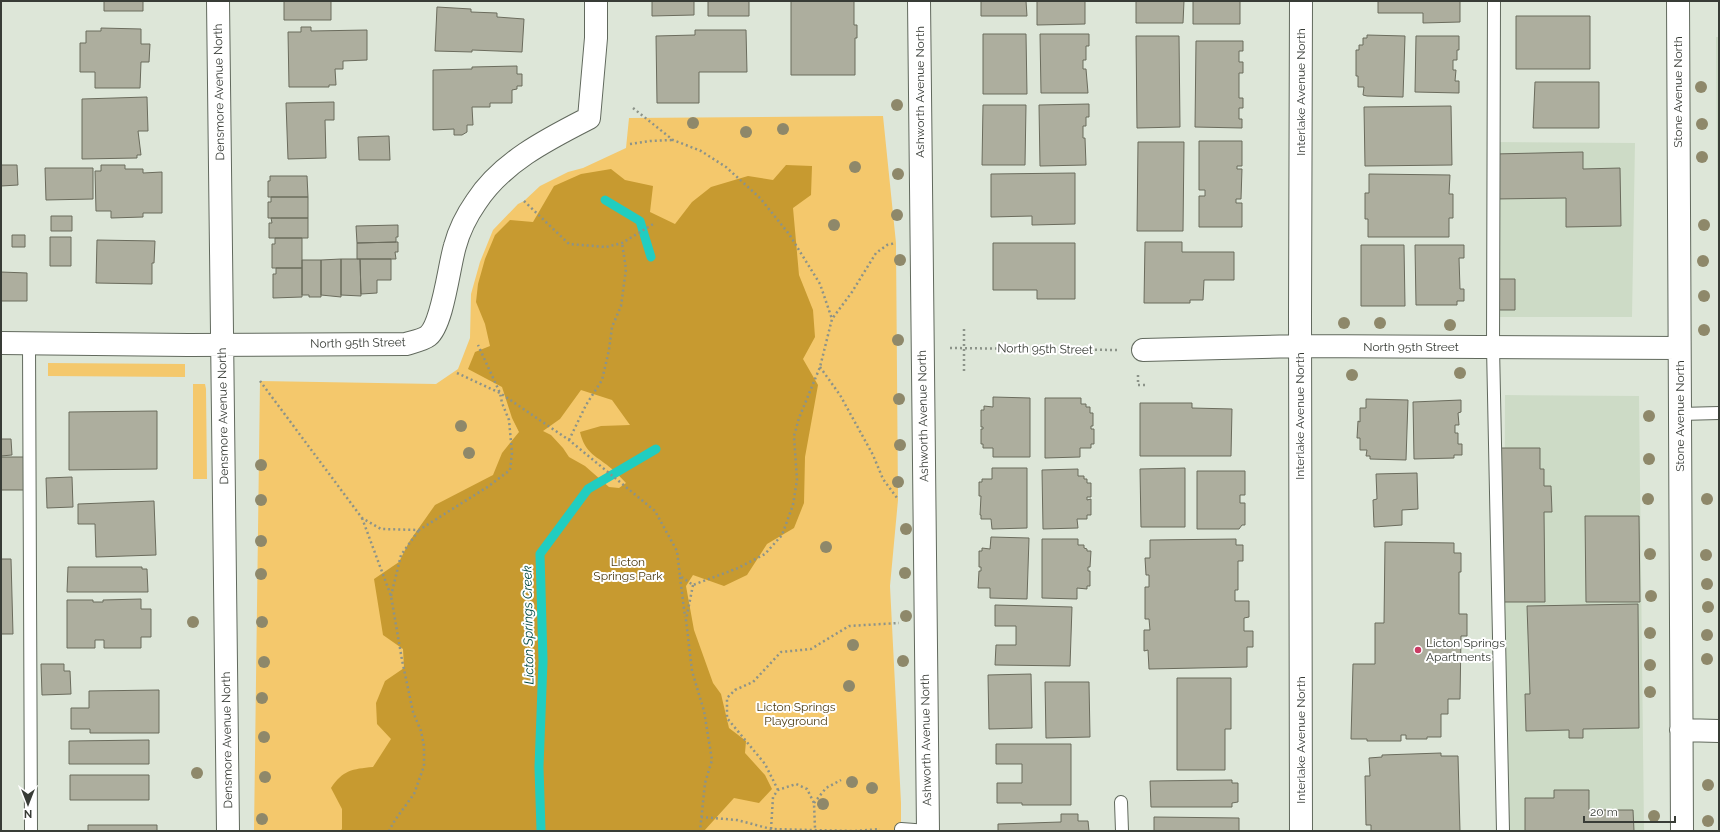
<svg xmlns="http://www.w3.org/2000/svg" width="1720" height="832" font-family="Raleway,sans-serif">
	<rect width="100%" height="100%" fill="#dde6d8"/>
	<path fill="#cddbc6" d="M1716,37h3v325v-7z
		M1492,142l143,1 -3,174h-139z
		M1505,395l134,1 5,435h-141z"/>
	<path fill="#f4c86c" d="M883,116l13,127 2,257 -8,86 11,217v28h-647l6,-450 176,3 22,-15 12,-31 1,-44 9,-32 13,-32 25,-26 6,-3 16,-15 28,-14 15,-4 43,-20 3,-30z
		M48,363l137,1v13l-137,-1z
		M193,384h12l1,5 1,90h-14z"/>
	<path fill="#c79a30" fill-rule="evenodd" d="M786,165l26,1 -1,29 -18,13 6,67 14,35 2,27 -12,22 15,26 -13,72 -1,46 -10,25 -27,16 -20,31 -23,11 -31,-11 -7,11 8,44 19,53 8,11 8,34 17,13 -1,12 20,22 7,14 -13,14 -25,-5 -30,33h-364l2,-2v-20l-11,-21c12,-18 21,-19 42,-21l18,-28 -14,-15 -1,-21 9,-22 19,-13 -1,-19 -20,-14 -9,-56 25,-17 10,-20 26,-37 58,-30 9,-22 17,-21 -7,-14 -10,-31 -34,-18 7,-17 15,-6 -5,-22 -9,-22 2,-18 7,-25 10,-24 15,-15 23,2 21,-36 27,-12 30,-5 14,11 28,6 -3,26 25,12 17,-22 19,-15 37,-11 25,4zM581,390l31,10 18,25 -29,1 -21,6c5,22 17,24 32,37 5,4 9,9 14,14l-7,5 -10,-1 -24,-21 -16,-9 -6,-9 -12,-13 -8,-4 17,-12z"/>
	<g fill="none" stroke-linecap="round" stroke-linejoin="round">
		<path stroke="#21cdc0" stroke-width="9" d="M605,200l35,21 11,36
			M541,831l-2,-64 4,-106 -3,-107 48,-65 68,-40"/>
	</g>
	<path fill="#adae9e" stroke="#6b6c5d" d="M104,1h39v10h-39z
		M284,1h47v19h-47z
		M652,1h42v14l-42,1z
		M708,1h41v15h-41z
		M791,1h63v24h3v13h-2v37h-64z
		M981,1h45l1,15h-46z
		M1037,1h48v23l-48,1z
		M1136,1h48l-1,22h-47z
		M1193,1h47v23h-47z
		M1378,1h82v21l-37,1v-10h-45z
		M437,7l34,2v3l26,1v4l27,2 -2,33 -50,-2v2l-37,-1z
		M1516,16h74v53h-74z
		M301,27h10v4l56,-1v30l-24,1v8h-8l1,16h-7v2h-40l-1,-55h13z
		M101,28l40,1v15h9l-1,18h-8l-1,26h-45v-16h-15v-29h6v-12h15z
		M695,30h51l1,42h-48v31h-42l-1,-67 39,-1z
		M983,34h43l1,60h-44z
		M1040,34h49v12h-3v14h-3v9h3l2,24h-47z
		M1367,35l38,1 -2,61 -36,-1 -4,-1 1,-8h-6v-11h-2v-26h3v-5h4v-7h4z
		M1136,36h43l1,91 -43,1z
		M1416,36h43v14h-2v10h-4v10h3l-1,11h4v12l-44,-1z
		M1196,41h47v10h-4v11h4v11h-4v25h4v10h-4v11h3v9l-47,-1z
		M517,66v8h5v12h-5v3l-5,1v13h-22v4h-18l1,18h-6v7l-5,3h-8v-6l-21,1v-60l39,-1v-2z
		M1535,82h64v46h-66z
		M147,97l1,34h-10l3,24h-4v3l-55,1v-60z
		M334,102v18h-9l1,38 -38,1 -2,-56z
		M1089,104v13h-3v9h-3v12h2l1,27 -46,1 -1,-61z
		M983,105h43l-1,60h-43z
		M1451,106l1,59 -87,1 -1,-59z
		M389,136l1,24h-31l-1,-23z
		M1199,141h43v25h-5v3h5l-1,30h-5v4h6v24h-43v-31h6v-6h-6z
		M1138,142h46l-1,89h-46z
		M1583,152v17l37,-1 1,58 -55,1v-29l-71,1 -1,-45z
		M1,165h16l1,20 -17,1z
		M101,165h24v4h18v4l19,-1v41h-19v4l-32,1v-7h-15l-1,-40h6z
		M45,168h48v31l-47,1z
		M1075,173v51l-43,1v-9l-41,1v-43z
		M1369,174l81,1 -1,19h4v24h-4v19h-81v-18h-3v-26h4z
		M270,176h37l1,21h-40v-16h2z
		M271,197h37v21h-40v-16h3z
		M51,216h21v15h-21z
		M271,218h37v20h-39v-15h3z
		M398,225v12h-2v5l-39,1 -1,-17z
		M12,235h13v12h-13z
		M50,237h21v29h-21z
		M275,238h27v30h-30v-24h3z
		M97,240l58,1 -1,22h-2v21l-56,-1z
		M398,242v10h-3l1,7h-39v-16z
		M1145,242h37v10h52v28h-30l-1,20h-13v3h-46z
		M993,243h82v56h-38v-9h-44z
		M1361,245h43l1,61h-44z
		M1415,245h49v13h-5l1,31h4v12h-7v4h-41z
		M341,259v38l-20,-2v-35z
		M341,259h19l1,37 -20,-1z
		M360,259h31v21h-14v13l-16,1z
		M302,260h19v37h-12v-2h-7z
		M276,268h26v29l-29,1v-24h3z
		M1,272l26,1v28h-26z
		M1498,279h17v31h-17z
		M993,397l37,1v59h-37v-9h-10v-4h-2v-15h2v-2h-2v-17h3v-4l9,1z
		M1045,398h36v6h5v3h4v6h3v13h-2v3h3v15h-3v4h-11v9l-35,1z
		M1366,399l42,1 -2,60 -36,-1v-3h-4l1,-6h-7v-12h-3l1,-17 2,1v-14h6z
		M1461,400v12l-3,1 1,12h-4v8h3v11h4v11h-8v3l-40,1 -1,-57z
		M1140,403h52v5l40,1 -1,47h-91z
		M157,411v58l-88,1v-58z
		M1,439h10l1,16 -11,1z
		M1500,448h40v21h4v17h7l1,26h-8l1,90h-44z
		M1,457h25v33h-25z
		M992,468h35v60l-35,1 -1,-10h-10v-4h-1l1,-19h-2v-14h3v-3h10z
		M1185,468v59h-44l-1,-58z
		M1078,469v7h6v3h3v4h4v14h-4v3l4,-1v16h-4v4h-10l1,9 -35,1 -1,-59z
		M1197,471h48v24h-5v8h5v22h-3l-3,4h-42z
		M1417,473l1,36 -16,1v15l-28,2 -1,-27 4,-1 -1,-25z
		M72,477l1,30 -26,1 -1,-30z
		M154,501l2,54 -60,2 -1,-33h-17v-20z
		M1585,516h54l1,86h-54z
		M991,537l38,1 -2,61 -37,-1v-10h-12l1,-17h2v-4h-2v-16h3v-3l8,1z
		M1042,539h36v6h6v3l3,1v2h4l-1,16h-2v4h2v15h-3v3l-10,-1v11l-35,-1z
		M1236,539v6h7v16h-5v29h-3v11h14v16l-5,1v13h9v16h-6v20l-98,2 -1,-19 -4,1v-21h6l-1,-11h-4v-32h4v-12h-3l-1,-17h5v-18z
		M1385,542l69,1v10h7v19h-2v42h8v22h-6l-1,63h-12v15h-7v23h-14v2h-21v-4h-5v6h-34v-2h-16l2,-75h22v-41h9z
		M1,559h10l2,75h-12z
		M68,567h74v2h5l1,23h-81z
		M141,599v10h10v28h-10v11h-37v-8h-9v8h-28v-48h26v2h10v-2z
		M1638,604l1,124 -56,1v9h-14v-8l-43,1 -1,-37h5l-3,-88z
		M995,605l77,2 -2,59 -75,-1 1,-20h20v-19h-21z
		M41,664h23v7h6l1,23 -29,1z
		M1031,674l1,54 -43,1 -1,-54z
		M1177,678h54v51h-6v41h-48z
		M1045,682h44l1,55 -44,1z
		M159,690v43h-69v-4h-19v-21h18v-17z
		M149,740v24h-80v-23z
		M996,744h75v61h-49v-2h-25v-20h25v-19h-26z
		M1441,753v3h17l2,75h-89v-6h-5l-1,-49h5l-1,-18 13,-1v-2z
		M70,775h79v25h-79z
		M1232,780v3h6v19l-6,1v4h-81l-1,-26z
		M1554,790h35v20h44l1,21h-109v-33h29z
		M1061,814h17v7h10l1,10h-91v-7l63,-2z
		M1154,817l85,1v13h-85z
		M88,825h69v6h-69z"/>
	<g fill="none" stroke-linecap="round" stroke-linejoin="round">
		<defs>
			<path id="service" d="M1494,1l-1,346 10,484
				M29,343l2,488
				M1680,414l39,-1
				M1121,802l1,29
				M901,829l27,2"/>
			<path id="minor" d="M218,1l10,830
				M919,1l9,830
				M1678,1l4,830
				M1,343l187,2 218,-1c6,-2 17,-4 22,-8 15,-12 21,-71 27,-90 4,-15 12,-31 21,-44 26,-40 72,-63 113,-84l7,-80v-37
				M1143,350l157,-4 379,2
				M1681,730l38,1
				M1301,831l-1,-515 1,-315"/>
		</defs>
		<use href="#service" stroke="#61695d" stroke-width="14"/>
		<use href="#minor" stroke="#61695d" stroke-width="24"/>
		<path stroke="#8c9389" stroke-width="2.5" stroke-dasharray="2 3" stroke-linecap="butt" d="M633,108l40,32 28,11 25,16 34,31 29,36 31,50 12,35
			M630,144l20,-3 23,-1
			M524,201l45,43 37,3 16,-4 33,-20
			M964,329v42
			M950,348l167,2
			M820,367l20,28 33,60 10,24 14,19
			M457,373l43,20 69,47 86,71 22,40 3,25 13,9 45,-17 27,-14 17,-19 11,-30 4,-25 -3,-44 5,-18 21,-51 12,-48 20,-27 24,-39 11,-8 9,-2
			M1138,375v10h7
			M260,381l102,137 19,11 38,1 70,-44 21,-16 2,-17 -3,-33 -7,-17 -2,-10 -22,-48
			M569,440l17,-35 16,-25 7,-30 3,-23 9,-21 5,-37 -4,-26
			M362,518l29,78 11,64 11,52 8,19 3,15v20l-10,28 -19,26 -6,11
			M680,577l5,40
			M693,585l-7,35 6,51 12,40 8,49 -7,23 -5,48
			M391,596l10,-41 18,-25
			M778,790l-13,-26 -38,-46v-20l8,-8 18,-8 28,-30 30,-3 38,-23 50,-3
			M814,803l12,-15 15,-8
			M701,817l36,3 34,9 81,2
			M771,829l2,-32 5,-7 18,-6 11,5 7,14 1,26
			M855,831l25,-2"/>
		<use href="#service" stroke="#fff" stroke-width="12"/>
		<use href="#minor" stroke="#fff" stroke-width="22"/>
	</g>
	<g fill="#8e886a">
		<circle cx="1701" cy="87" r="6"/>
		<circle cx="897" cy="105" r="6"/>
		<circle cx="693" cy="123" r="6"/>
		<circle cx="1702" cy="124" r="6"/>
		<circle cx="783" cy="129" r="6"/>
		<circle cx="746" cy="132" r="6"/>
		<circle cx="1702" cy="157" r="6"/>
		<circle cx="855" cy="167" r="6"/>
		<circle cx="898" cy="174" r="6"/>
		<circle cx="897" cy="215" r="6"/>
		<circle cx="834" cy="225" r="6"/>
		<circle cx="1704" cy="225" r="6"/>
		<circle cx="900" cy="260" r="6"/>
		<circle cx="1703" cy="261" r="6"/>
		<circle cx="1704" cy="296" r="6"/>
		<circle cx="1344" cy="323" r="6"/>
		<circle cx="1380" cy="323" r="6"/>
		<circle cx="1450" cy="325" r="6"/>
		<circle cx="1704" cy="330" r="6"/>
		<circle cx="898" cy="340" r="6"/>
		<circle cx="1460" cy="373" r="6"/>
		<circle cx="1352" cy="375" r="6"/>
		<circle cx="899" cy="399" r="6"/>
		<circle cx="1649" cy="416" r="6"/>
		<circle cx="461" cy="426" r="6"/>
		<circle cx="900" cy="445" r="6"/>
		<circle cx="469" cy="453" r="6"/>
		<circle cx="1649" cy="459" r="6"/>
		<circle cx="261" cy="465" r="6"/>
		<circle cx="898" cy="482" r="6"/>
		<circle cx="1648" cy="499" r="6"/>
		<circle cx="1707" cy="499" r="6"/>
		<circle cx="261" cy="500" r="6"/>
		<circle cx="906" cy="529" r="6"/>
		<circle cx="261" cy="541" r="6"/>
		<circle cx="826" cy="547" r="6"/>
		<circle cx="1650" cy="554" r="6"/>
		<circle cx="1706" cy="555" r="6"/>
		<circle cx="905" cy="573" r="6"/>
		<circle cx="261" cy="574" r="6"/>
		<circle cx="1707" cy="584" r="6"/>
		<circle cx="1651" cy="596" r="6"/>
		<circle cx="1708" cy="607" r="6"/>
		<circle cx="906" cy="616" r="6"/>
		<circle cx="193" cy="622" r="6"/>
		<circle cx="262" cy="622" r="6"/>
		<circle cx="1650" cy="633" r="6"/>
		<circle cx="1707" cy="635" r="6"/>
		<circle cx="853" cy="645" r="6"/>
		<circle cx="1707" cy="659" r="6"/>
		<circle cx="903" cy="661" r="6"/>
		<circle cx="264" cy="662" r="6"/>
		<circle cx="1650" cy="665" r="6"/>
		<circle cx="849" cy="686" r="6"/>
		<circle cx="1650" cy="692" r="6"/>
		<circle cx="262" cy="698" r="6"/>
		<circle cx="264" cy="737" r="6"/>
		<circle cx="197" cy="773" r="6"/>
		<circle cx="265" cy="777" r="6"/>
		<circle cx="852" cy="782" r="6"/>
		<circle cx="1708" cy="785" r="6"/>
		<circle cx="872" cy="788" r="6"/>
		<circle cx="823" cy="804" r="6"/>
		<circle cx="1654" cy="816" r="6"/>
		<circle cx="262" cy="819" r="6"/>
		<circle cx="1708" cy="821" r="6"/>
	</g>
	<circle fill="#cb3c64" stroke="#fff" stroke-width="1.5" cx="1418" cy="650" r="4"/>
	<g text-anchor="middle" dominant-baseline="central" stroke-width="4" stroke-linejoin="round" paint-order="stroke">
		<g font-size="12" fill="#383c36" stroke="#fff">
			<text transform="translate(219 92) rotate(-91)">Densmore Avenue North</text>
			<text transform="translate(920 92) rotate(-90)">Ashworth Avenue North</text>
			<text transform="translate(1301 92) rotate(-90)">Interlake Avenue North</text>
			<text transform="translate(1678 92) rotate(-90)">Stone Avenue North</text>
			<text transform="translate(358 343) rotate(-1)">North 95th Street</text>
			<text x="1411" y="347">North 95th Street</text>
			<text transform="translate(1045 349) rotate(1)">North 95th Street</text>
			<text transform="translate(223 416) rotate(-91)">Densmore Avenue North</text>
			<text transform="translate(923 416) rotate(-91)">Ashworth Avenue North</text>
			<text transform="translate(1300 416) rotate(-90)">Interlake Avenue North</text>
			<text transform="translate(1680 416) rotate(-90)">Stone Avenue North</text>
			<text transform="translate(227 740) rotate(-91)">Densmore Avenue North</text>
			<text transform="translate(926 740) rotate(-91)">Ashworth Avenue North</text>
			<text transform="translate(1301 740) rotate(-90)">Interlake Avenue North</text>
		</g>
		<g font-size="12" fill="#4d3b10" stroke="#fff">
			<text x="628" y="562">Licton<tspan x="628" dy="14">Springs Park</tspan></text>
			<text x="796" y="707">Licton Springs<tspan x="796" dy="14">Playground</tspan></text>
		</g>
		<g font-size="12" fill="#383c36" stroke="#fff" text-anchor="start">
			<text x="1426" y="643">Licton Springs<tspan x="1426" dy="14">Apartments</tspan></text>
		</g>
		<g font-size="13" font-style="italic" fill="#004943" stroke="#fff">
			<text transform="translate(528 625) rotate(-91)">Licton Springs Creek</text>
		</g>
	</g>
	<rect width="1720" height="832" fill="none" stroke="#383c36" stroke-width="4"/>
	<g transform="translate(28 804) rotate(180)" stroke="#ffffff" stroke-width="3" paint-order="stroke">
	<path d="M0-3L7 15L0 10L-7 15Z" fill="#383c36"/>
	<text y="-6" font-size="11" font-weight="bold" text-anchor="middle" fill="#383c36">N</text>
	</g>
	<path d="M1584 816v6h91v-6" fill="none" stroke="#383c36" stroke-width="2"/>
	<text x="1590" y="816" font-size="12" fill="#383c36" stroke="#ffffff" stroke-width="3" paint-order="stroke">20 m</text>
</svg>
